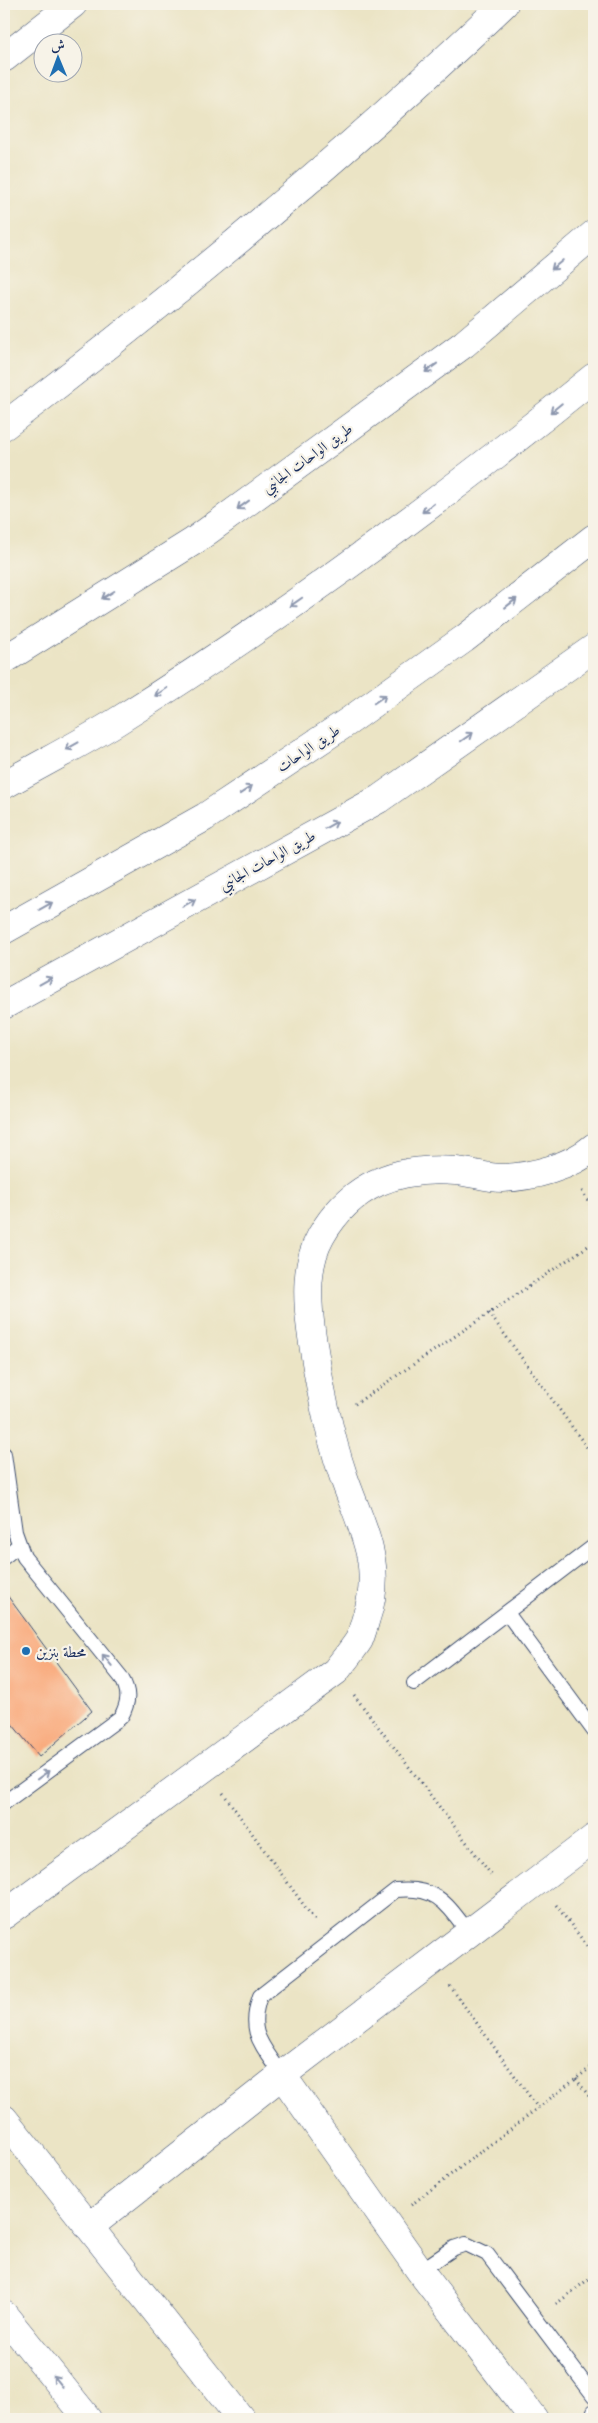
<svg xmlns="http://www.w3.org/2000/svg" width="598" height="2423" font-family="'Libre Caslon Text',Amiri,serif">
	<rect width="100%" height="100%" fill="#f7f3e8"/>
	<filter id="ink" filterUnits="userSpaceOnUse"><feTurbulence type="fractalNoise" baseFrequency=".02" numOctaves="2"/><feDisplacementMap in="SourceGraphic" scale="10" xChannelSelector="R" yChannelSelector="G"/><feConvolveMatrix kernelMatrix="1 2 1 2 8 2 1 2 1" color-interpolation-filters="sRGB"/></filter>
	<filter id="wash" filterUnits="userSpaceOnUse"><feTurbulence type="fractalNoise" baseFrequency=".0096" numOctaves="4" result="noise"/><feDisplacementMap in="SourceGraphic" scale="20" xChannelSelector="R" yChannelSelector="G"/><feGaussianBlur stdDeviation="1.12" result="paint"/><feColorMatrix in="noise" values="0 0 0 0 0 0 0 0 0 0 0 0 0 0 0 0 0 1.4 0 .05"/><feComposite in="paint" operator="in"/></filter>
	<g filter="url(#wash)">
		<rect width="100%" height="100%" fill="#ebe4c5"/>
		<g id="blocks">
			<path fill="#f9ab7e" d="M4,1591l88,120 -53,46 -35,-43z"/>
		</g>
	</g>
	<g filter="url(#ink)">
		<use href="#blocks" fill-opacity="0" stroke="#3a4a6d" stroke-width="1"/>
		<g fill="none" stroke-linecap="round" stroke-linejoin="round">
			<defs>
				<path id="service" d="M4,1454l11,78 9,25 97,120c9,15 8,25 0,40l-117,86
					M4,1557l15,-12
					M507,1613l87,118
					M414,1683l180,-137
					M282,2075c-20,-31 -35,-41 -22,-79l136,-106c41,-4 50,13 73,43
					M420,2271l34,-23 12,-4 21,10 107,142
					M592,2419l2,-8"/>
				<path id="minor" d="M4,58l69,-54
					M4,426c174,-132 342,-271 500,-422
					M4,1915l332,-244c7,-10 16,-20 23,-31 3,-7 5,-15 7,-22 19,-54 -6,-93 -23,-143 -16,-47 -25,-96 -32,-145 -4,-31 -6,-66 10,-94 30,-52 77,-70 135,-65 15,1 31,7 46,7 30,-1 69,-11 92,-31
					M282,2075l138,196 114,148
					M4,2119l237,300
					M89,2227l193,-152 312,-237"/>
				<path id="tertiary" d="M4,660l190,-119 270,-197 130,-110
					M4,1005l375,-206 215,-151"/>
				<path id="secondary" d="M4,2315l84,104"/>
				<path id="trunk" d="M4,785c37,-21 76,-41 112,-63 167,-105 325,-221 478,-345
					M4,930l201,-113 144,-96 115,-82 130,-101"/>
			</defs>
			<use href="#service" stroke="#3a4a6d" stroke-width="16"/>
			<use href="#minor" stroke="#3a4a6d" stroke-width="29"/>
			<use href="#tertiary" stroke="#3a4a6d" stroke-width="29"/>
			<use href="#secondary" stroke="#3a4a6d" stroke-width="29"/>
			<use href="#trunk" stroke="#3a4a6d" stroke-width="29"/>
			<path stroke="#3a4a6d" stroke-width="3" stroke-dasharray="1 4" stroke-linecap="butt" d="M582,1191l12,19
				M489,1313l105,144
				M355,1404l239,-162
				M354,1695l139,182
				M223,1793l93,129
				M556,1905l38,50
				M450,1986l88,122
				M576,2079l18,24
				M411,2205l183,-140
				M556,2304l38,-29"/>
			<use href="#service" stroke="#fff" stroke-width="14"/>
			<use href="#minor" stroke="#fff" stroke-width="28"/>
			<use href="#tertiary" stroke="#fff" stroke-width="28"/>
			<use href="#secondary" stroke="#fff" stroke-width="28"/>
			<use href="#trunk" stroke="#fff" stroke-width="28"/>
		</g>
		<defs><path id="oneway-shaft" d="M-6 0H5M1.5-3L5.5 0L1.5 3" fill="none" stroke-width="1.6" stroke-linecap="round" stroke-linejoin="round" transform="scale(1.25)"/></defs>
		<g stroke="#8d97ae">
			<use href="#oneway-shaft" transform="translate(557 265) rotate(140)"/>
			<use href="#oneway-shaft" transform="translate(431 368) rotate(144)"/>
			<use href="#oneway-shaft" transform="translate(556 408) rotate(141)"/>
			<use href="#oneway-shaft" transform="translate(243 505) rotate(144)"/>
			<use href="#oneway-shaft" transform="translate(428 508) rotate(143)"/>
			<use href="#oneway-shaft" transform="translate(108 595) rotate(148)"/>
			<use href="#oneway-shaft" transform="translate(296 602) rotate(145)"/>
			<use href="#oneway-shaft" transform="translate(511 603) rotate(-38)"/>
			<use href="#oneway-shaft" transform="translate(161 692) rotate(147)"/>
			<use href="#oneway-shaft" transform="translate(380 699) rotate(-35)"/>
			<use href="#oneway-shaft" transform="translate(467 737) rotate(-35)"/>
			<use href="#oneway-shaft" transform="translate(72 746) rotate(151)"/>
			<use href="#oneway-shaft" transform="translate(246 790) rotate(-34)"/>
			<use href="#oneway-shaft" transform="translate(331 825) rotate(-29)"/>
			<use href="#oneway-shaft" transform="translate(189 903) rotate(-29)"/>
			<use href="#oneway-shaft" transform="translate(46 906) rotate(-29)"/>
			<use href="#oneway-shaft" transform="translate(46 981) rotate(-29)"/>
			<use href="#oneway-shaft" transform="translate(107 1660) rotate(-129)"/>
			<use href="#oneway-shaft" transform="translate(43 1775) rotate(-36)"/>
			<use href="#oneway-shaft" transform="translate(58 2381) rotate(-129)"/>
		</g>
	</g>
	<circle fill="#1f6fb2" stroke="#f7f3e8" stroke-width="2" cx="26" cy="1651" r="5"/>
	<g text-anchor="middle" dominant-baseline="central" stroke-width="4.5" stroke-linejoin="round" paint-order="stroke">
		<g font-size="15" fill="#1b2f5e" stroke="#f7f3e8">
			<text transform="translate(307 458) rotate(-36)">طريق الواحات الجانبي</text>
			<text transform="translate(308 748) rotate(-34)">طريق الواحات</text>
			<text transform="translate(267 860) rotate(-29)">طريق الواحات الجانبي</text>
		</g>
		<g font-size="15" fill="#1b2f5e" stroke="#f7f3e8" text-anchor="start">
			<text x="36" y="1651">محطة بنزين</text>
		</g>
	</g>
	<rect width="598" height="2423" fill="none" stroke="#f7f3e8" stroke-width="20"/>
	<g transform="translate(58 58) rotate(359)"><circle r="24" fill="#f7f3e8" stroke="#9fa5b1"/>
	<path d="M0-4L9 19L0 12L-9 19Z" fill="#1f6fb2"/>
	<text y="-8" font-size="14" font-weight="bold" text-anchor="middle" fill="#1b2f5e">ش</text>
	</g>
</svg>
